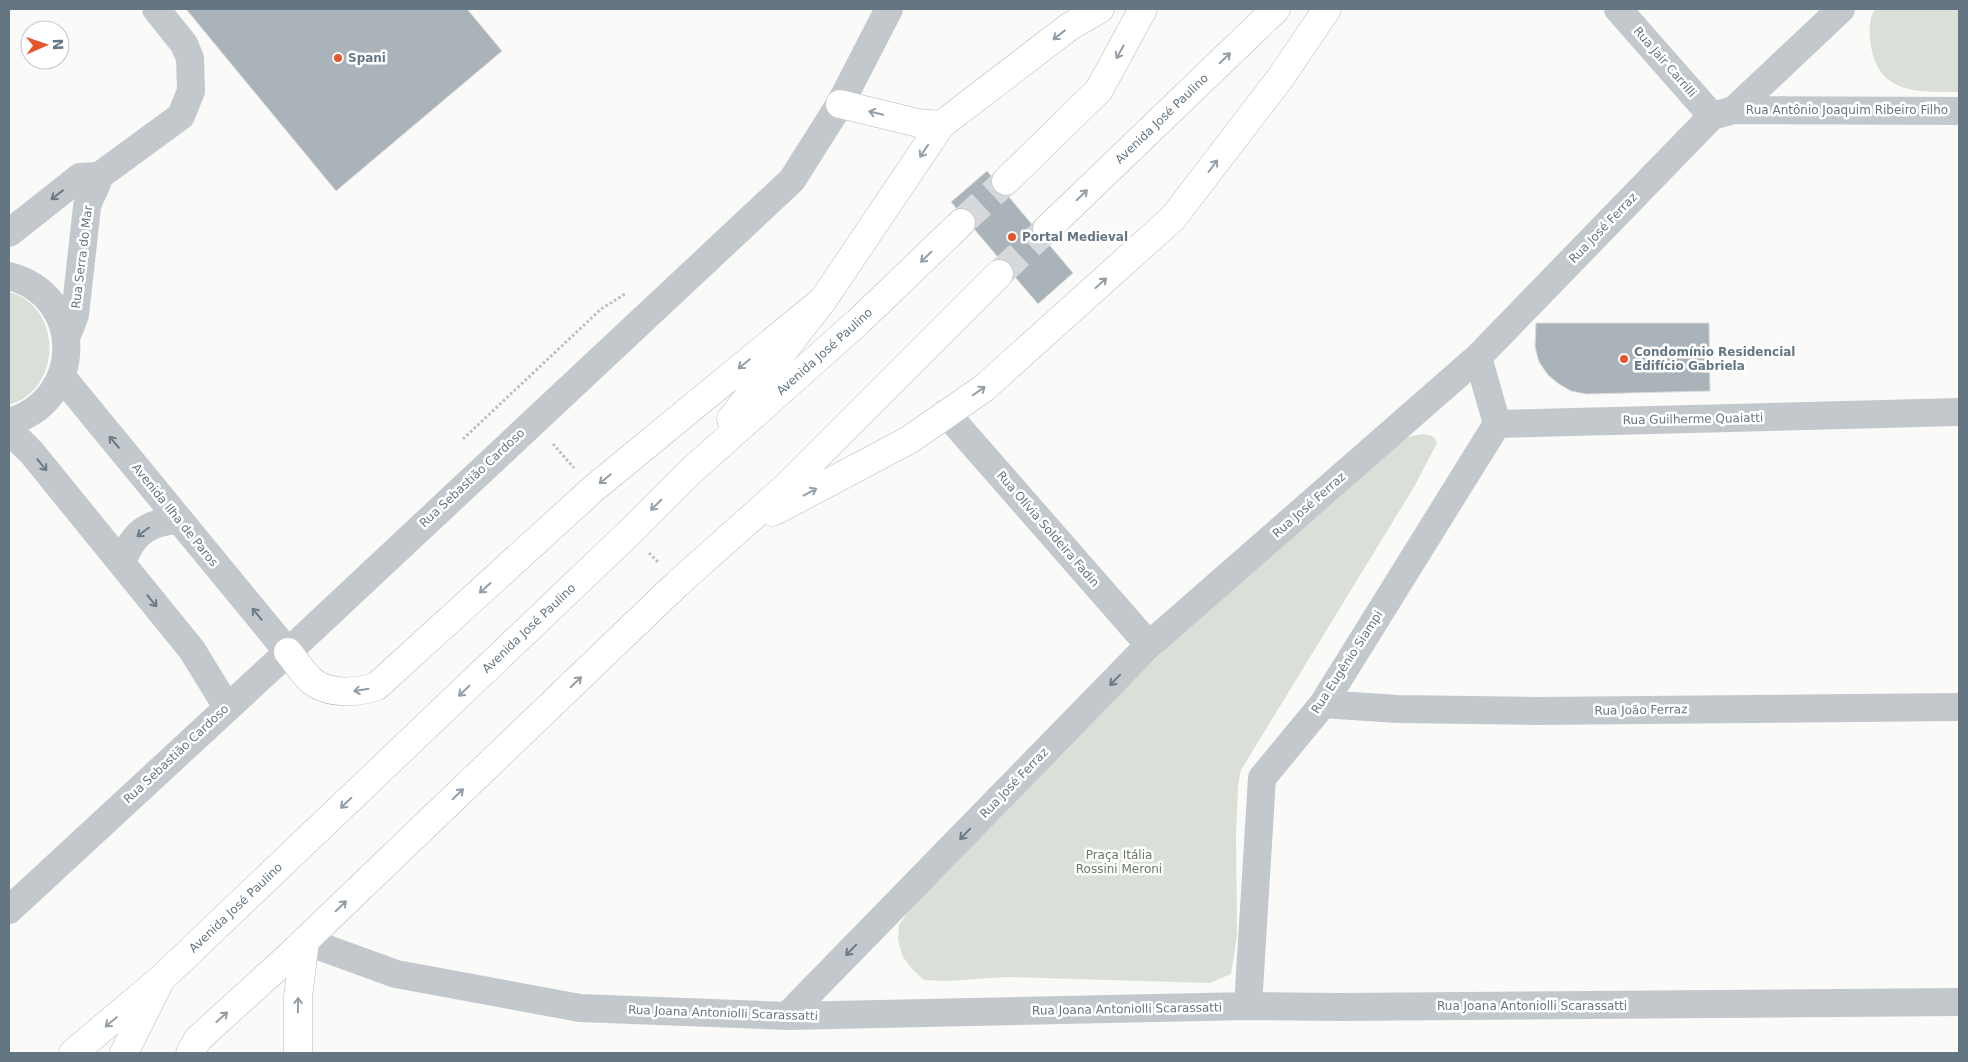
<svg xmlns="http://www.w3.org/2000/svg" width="1968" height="1062" font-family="'DejaVu Sans',sans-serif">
	<rect width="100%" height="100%" fill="#fafaf8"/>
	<path fill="#dadfd7" d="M1875,9h84v83c-40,0 -80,3 -88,-46 -2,-13 -3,-25 4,-37z
		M9,292c55,15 53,98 0,113z
		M1422,434c8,1 12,1 15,9l-23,44 -173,283 -3,15 -2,51 1,100 -6,38 -21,9 -204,-6 -57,4 -25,-1 -11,-10 -10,-13 -5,-17 1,-15 16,-23 262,-265 222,-198z"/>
	<path fill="#aab3b9" stroke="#dcdcda" d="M186,9h281l35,42 -166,140z
		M987,171l86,102 -35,31 -87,-102z
		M1536,323h173l1,68 -124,3 -15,-3 -12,-7 -11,-9 -9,-13 -4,-15z"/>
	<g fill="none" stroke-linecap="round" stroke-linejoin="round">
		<path stroke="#d5d9db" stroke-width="28" stroke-dasharray="28 14" stroke-linecap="butt" d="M961,223l45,-42
			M999,274l48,-45"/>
		<defs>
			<g id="major">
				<path d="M840,104l78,19 23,2"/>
				<path d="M1006,181l93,-91 44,-81"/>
				<path id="s1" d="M1047,229l229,-220"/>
				<path d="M731,419l92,-119 118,-175 128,-98 31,-18"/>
				<path d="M773,512l136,-72 75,-52 189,-170 108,-141 46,-68"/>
				<path d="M288,652c8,9 16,23 25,30 18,13 45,11 64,4l216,-197 230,-189"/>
				<path id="s2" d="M124,1053l37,-74 470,-448 60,-60 168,-150 102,-98"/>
				<path d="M190,1053l8,-14 87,-79 392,-376 109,-97 213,-213"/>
			</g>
			<path id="highway" d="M73,1053l88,-74
				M298,1053v-56l7,-56"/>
		</defs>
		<use href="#major" stroke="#b5babe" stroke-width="29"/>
		<use href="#highway" stroke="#b4b9bd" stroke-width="29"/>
		<path stroke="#bbbfc2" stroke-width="3" stroke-dasharray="2.5 2.5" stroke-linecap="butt" d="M463,439l138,-130 24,-15
			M553,444l21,24
			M649,553l10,10"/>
		<path stroke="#c3c8cc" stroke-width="28" d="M1618,9l94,107
			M1734,110l225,1
			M9,233l71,-56 19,-1 82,-60 10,-25 -1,-33 -6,-14 -28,-35
			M9,276c77,20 76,124 0,146
			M66,338l9,-23 12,-108c3,-12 10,-19 12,-31
			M1478,357l19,67 462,-12
			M62,377l226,275
			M946,413l203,232
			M9,430l23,23 160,197 35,57
			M122,563c10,-29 25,-41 57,-43
			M1323,704l74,5 138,2 424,-4
			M9,910l279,-258 504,-472 48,-76 49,-95
			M305,941l91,33 184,34 207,8 461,-10 92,1 619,-5
			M1248,1006l14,-228 61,-74 174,-280
			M787,1016l362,-371 329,-288 234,-241 22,-6 107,-101"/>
		<use href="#major" stroke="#fff" stroke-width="28"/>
		<use href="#highway" stroke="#fff" stroke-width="28"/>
	</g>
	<defs><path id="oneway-shaft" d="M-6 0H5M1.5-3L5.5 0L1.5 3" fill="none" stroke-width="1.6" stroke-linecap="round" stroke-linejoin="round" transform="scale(1.25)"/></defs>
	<g stroke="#939fa8">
		<use href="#oneway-shaft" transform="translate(1059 35) rotate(142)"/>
		<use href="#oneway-shaft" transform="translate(1120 52) rotate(119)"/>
		<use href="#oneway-shaft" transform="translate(1225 58) rotate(-44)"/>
		<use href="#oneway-shaft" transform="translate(876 113) rotate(-166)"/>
		<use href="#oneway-shaft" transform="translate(924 151) rotate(124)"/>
		<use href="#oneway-shaft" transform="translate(1213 166) rotate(-53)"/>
		<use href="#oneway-shaft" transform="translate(1082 195) rotate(-44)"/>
		<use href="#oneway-shaft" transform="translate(926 257) rotate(136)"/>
		<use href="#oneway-shaft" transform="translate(1101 283) rotate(-42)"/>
		<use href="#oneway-shaft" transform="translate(744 364) rotate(141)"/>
		<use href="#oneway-shaft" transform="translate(979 391) rotate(-35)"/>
		<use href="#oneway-shaft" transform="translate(605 479) rotate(141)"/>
		<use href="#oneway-shaft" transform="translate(810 492) rotate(-28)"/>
		<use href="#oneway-shaft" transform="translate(656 505) rotate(135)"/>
		<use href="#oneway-shaft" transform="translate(485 588) rotate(138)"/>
		<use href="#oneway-shaft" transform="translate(576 682) rotate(-44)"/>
		<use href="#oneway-shaft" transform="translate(361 690) rotate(171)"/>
		<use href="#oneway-shaft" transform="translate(464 691) rotate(136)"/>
		<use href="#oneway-shaft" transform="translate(458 794) rotate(-44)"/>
		<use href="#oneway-shaft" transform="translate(346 803) rotate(136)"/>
		<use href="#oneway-shaft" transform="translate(341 906) rotate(-44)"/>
		<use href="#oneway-shaft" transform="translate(298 1005) rotate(-89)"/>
		<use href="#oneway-shaft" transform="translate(222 1017) rotate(-42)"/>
		<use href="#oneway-shaft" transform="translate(111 1022) rotate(140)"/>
	</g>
	<g stroke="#6a7a87">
		<use href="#oneway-shaft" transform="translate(57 195) rotate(142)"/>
		<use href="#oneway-shaft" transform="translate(114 442) rotate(-130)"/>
		<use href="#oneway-shaft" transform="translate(42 465) rotate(51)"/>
		<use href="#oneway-shaft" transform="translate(143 532) rotate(143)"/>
		<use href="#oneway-shaft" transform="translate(152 601) rotate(51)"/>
		<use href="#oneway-shaft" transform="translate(257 614) rotate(-129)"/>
		<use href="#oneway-shaft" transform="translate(1115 680) rotate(134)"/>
		<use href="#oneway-shaft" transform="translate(965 834) rotate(134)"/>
		<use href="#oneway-shaft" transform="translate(851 950) rotate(134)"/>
	</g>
	<g fill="#e4572e" stroke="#fff" stroke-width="2">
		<circle cx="338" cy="58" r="5"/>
		<circle cx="1012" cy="237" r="5"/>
		<circle cx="1624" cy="359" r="5"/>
	</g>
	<g text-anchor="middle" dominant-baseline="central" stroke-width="5" stroke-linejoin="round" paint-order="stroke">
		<g font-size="12" font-weight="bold" fill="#657683" stroke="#fff" text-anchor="start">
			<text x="348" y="58">Spani</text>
			<text x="1022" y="237">Portal Medieval</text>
			<text x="1634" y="352">Condomínio Residencial<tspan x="1634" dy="14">Edifício Gabriela</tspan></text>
		</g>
		<g font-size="12" fill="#657683" stroke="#fff">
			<text transform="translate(1665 62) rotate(49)">Rua Jair Carrilli</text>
			<text x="1847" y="110">Rua Antônio Joaquim Ribeiro Filho</text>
			<text stroke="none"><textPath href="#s1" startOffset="159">Avenida José Paulino</textPath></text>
			<text transform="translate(1603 228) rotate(-46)">Rua José Ferraz</text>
			<text transform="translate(82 257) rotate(-83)">Rua Serra do Mar</text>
			<text stroke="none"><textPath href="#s2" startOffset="996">Avenida José Paulino</textPath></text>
			<text transform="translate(1693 419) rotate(-1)">Rua Guilherme Quaiatti</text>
			<text transform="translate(472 478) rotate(-43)">Rua Sebastião Cardoso</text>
			<text transform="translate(1309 505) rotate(-41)">Rua José Ferraz</text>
			<text transform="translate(175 515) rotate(51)">Avenida Ilha de Paros</text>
			<text transform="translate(1048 529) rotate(49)">Rua Olívia Soldeira Fadin</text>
			<text stroke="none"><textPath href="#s2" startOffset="591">Avenida José Paulino</textPath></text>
			<text transform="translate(1347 662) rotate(-57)">Rua Eugênio Siampi</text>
			<text transform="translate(1641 710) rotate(-1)">Rua João Ferraz</text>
			<text transform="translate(176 754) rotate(-43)">Rua Sebastião Cardoso</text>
			<text transform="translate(1014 783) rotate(-46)">Rua José Ferraz</text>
			<text stroke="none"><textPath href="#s2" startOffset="186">Avenida José Paulino</textPath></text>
			<text x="1532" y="1006">Rua Joana Antoniolli Scarassatti</text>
			<text transform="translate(1127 1009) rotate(-1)">Rua Joana Antoniolli Scarassatti</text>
			<text transform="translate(723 1013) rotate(2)">Rua Joana Antoniolli Scarassatti</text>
		</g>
		<g font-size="12" fill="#687a64" stroke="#fff">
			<text x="1119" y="855">Praça Itália<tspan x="1119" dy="14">Rossini Meroni</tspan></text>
		</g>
	</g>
	<rect width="1968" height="1062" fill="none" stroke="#657683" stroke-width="20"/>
	<g transform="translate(45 45) rotate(88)"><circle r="24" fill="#ffffff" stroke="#c1c8cd"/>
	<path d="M0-4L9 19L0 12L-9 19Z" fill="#e4572e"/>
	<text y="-8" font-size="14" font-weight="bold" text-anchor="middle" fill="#657683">N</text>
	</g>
</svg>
